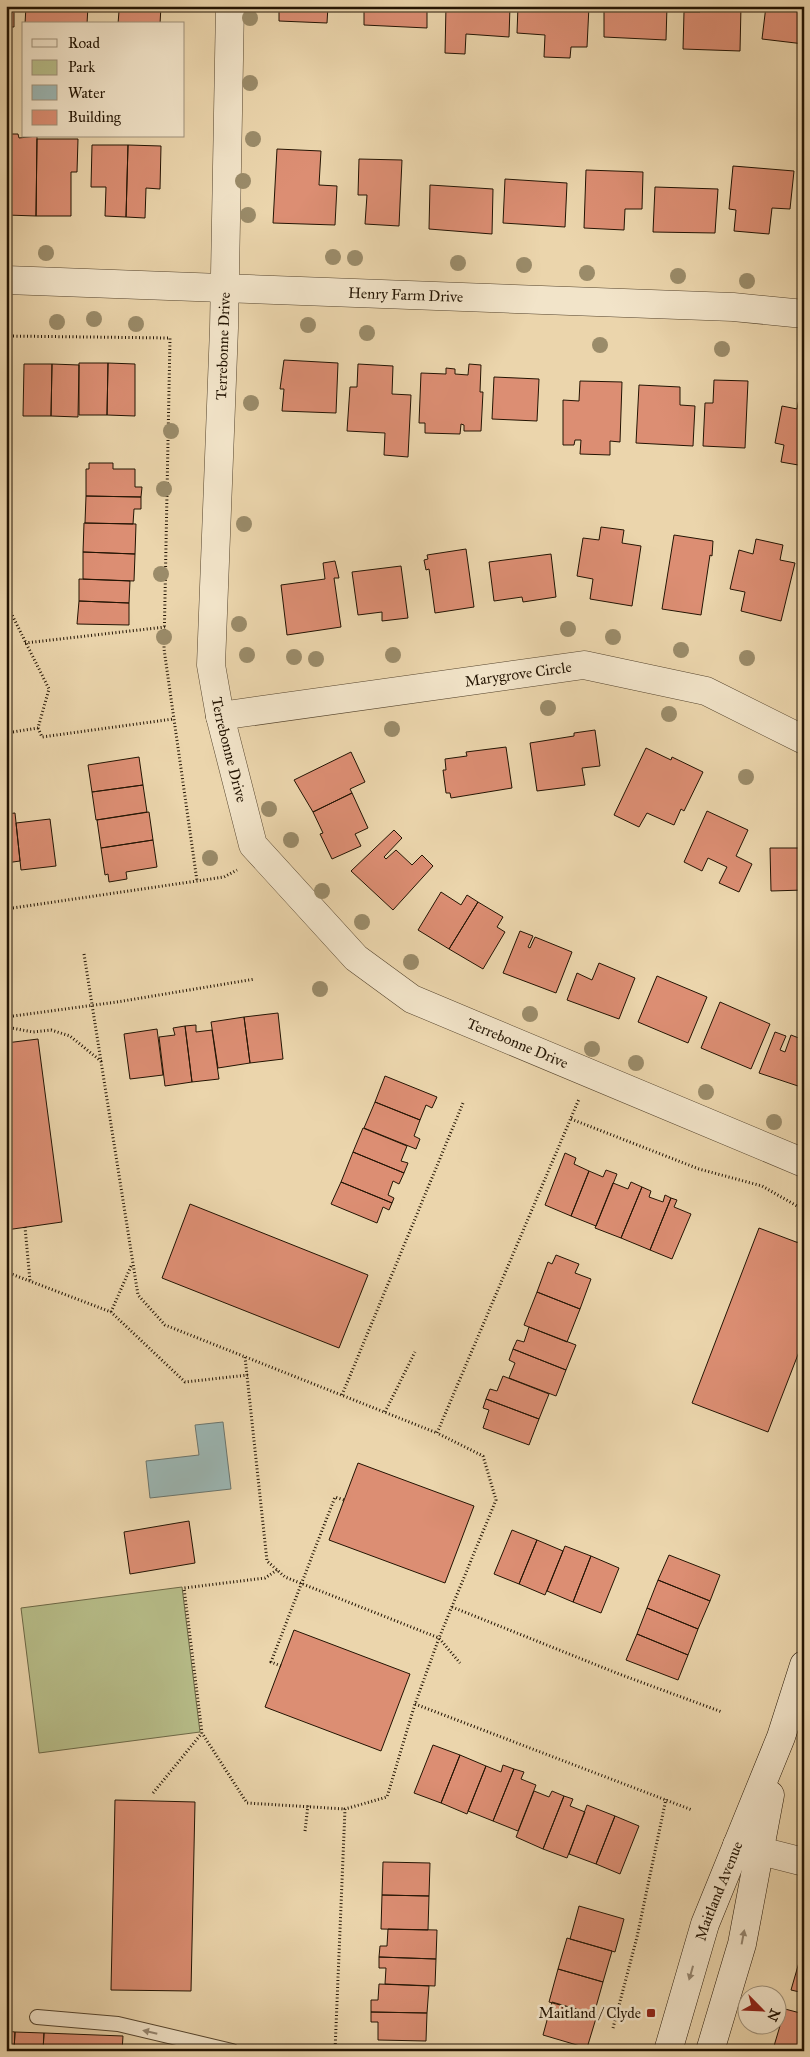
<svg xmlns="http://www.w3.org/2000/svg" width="810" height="2057" font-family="'IM FELL Great Primer',serif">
	<rect width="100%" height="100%" fill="#ebd5ac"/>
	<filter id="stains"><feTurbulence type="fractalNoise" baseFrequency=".004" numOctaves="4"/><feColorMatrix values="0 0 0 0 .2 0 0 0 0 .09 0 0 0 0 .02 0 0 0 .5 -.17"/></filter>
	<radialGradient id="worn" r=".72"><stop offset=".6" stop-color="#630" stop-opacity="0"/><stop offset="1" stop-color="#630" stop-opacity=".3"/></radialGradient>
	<path fill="#b7bd89" stroke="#6d6846" d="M182,1587l18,145 -161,21 -18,-145z"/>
	<path fill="#9bb6b3" stroke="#6b756d" d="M223,1422l8,67 -81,9 -4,-37 53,-6 -4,-30z"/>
	<path fill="#dc8e73" stroke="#231403" d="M6,6h8v21h-8z
		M26,6h62l-1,18h-62z
		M100,6h61l-1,18h-42l1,-13 -19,-1z
		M279,6h49l-1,17 -48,-2z
		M364,6h63v22l-63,-3z
		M446,6h64l-1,31 -43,-3 -1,20 -20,-1z
		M518,6h71l-2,41h-16l-1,11 -26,-1 1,-22 -28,-2z
		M604,6h63l-1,34 -62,-3z
		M700,6h41l-1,45 -57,-2 1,-37h16z
		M766,6h38v38l-42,-5z
		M7,134h11l1,4 18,-2 -1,80 -29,-1z
		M37,139h41l-1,33h-6v44h-35z
		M92,145h36l-2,72 -21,-1 1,-29h-15z
		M128,145l33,1 -1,43 -14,-1 -1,30 -19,-1z
		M277,149l44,2 -2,34 18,1 -2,39 -62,-2z
		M359,159l43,1 -3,66 -34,-2 2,-29h-9z
		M733,166l61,5 -4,38 -18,-1 -3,26 -35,-3 2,-21 -7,-1z
		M586,170l57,2 -1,37h-17l-1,21 -40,-2z
		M505,179l62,4 -2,44 -62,-4z
		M430,185l63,4 -1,45 -63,-5z
		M655,187l63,2 -3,44 -62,-1z
		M284,360l54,3 -2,50 -54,-2 2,-22h-4z
		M79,363h29l-1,52h-28z
		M108,363l27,1v52l-28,-1z
		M24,364h28l-1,52h-28z
		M52,364l27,1 -1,52 -27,-1z
		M358,364l35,2 -1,28 19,1 -3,62 -24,-2 1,-22 -38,-2 3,-44h7z
		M469,364l12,1 -1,27h3l-2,39h-17v-6l-3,-1 -1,10 -35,-1v-10h-6l2,-50 25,1v-6l9,1v5l13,1z
		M494,377l45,2 -2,42 -45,-2z
		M714,380l34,1 -3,67 -42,-2 2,-43h8z
		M580,381l42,1 -2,60 -10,-1v14l-30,-1 1,-14h-6l-1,5h-11v-45l16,1z
		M639,385l41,2v18l15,1 -2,40 -57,-3z
		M801,388l3,1v77l-23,-4 3,-17 -9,-2 7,-37 15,3z
		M89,463h24v6h22v18h7l-1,10 -55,-1v-27h3z
		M86,496l55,1v12h-7l-1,15 -48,-1z
		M84,523l52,1 -1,30 -52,-2z
		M601,527l23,3 -2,13 19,3 -9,60 -42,-7 3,-20 -16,-3 6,-38 16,2z
		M674,535l39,6 -1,15 -2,-1 -9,60 -39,-6z
		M756,539l27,6 -3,15 15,3 -14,58 -40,-10 4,-19 -15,-3 9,-39 14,4z
		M466,549l8,58 -39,6 -6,-44 -3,1 -2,-10 4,-1 -1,-4z
		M83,552l52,2 -1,27 -51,-2z
		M551,554l5,43 -33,5 -1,-5 -28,4 -5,-39z
		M335,561l4,17h-5l7,49 -54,8 -6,-50 44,-6 -2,-16z
		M401,566l7,52 -26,3v-9l-24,3 -6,-43z
		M79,579l51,2 -1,22 -50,-2z
		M79,601l50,2v22l-52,-1z
		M595,730l5,36 -18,2 3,17 -48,6 -7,-48 44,-7v-3z
		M506,747l6,41 -61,10 -1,-5h-4l-3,-23h3l-1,-11 22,-3 -1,-4z
		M646,748l25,12 1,-3 31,15 -19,39 -3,-2 -7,16 -27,-12 -8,14 -25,-12z
		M351,752l14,30 -15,7 2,4 -39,19 -19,-32z
		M139,757l4,28 -51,7 -4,-27z
		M143,785l4,27 -51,8 -4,-28z
		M352,793l16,35 -13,6 6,12 -29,13 -12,-25 3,-1 -10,-21z
		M707,811l41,19 -12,26 16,8 -13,28 -20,-9 8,-16 -19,-9 -6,13 -18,-9z
		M149,812l4,28 -52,8 -4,-28z
		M15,813l5,48 -14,2v-49z
		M50,819l6,47 -35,4 -5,-47z
		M394,830l8,8 -18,19 2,2 10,-9 16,15 10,-10 11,11 -40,44 -42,-39z
		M153,840l4,27 -31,5 1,7 -18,3 -1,-8 -3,1 -4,-27z
		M770,848h34v42l-33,1z
		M441,892l20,13 6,-10 11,7 -29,47 -31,-19z
		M478,902l25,15 -6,10 8,5 -22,37 -34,-20z
		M520,931l13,5 -5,11 2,1 5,-11 37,15 -16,41 -53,-20z
		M599,963l36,15 -16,41 -52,-19 10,-27 15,7z
		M657,976l50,21 -19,46 -50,-21z
		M720,1002l50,22 -19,45 -50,-21z
		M278,1013l5,46 -33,4 -6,-46z
		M244,1017l6,46 -32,5 -7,-46z
		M196,1025v7l16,-2 7,49 -27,3 -7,-56z
		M185,1026l7,56 -27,4 -6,-49 16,-2 -2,-7z
		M157,1029l6,46 -33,4 -6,-45z
		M775,1032l11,4 -6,14 5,2 6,-17 13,5v48l-45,-15z
		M38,1039l24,183 -56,8v-187z
		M385,1076l52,21 -5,11 -6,-3 -6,15 -45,-18z
		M375,1102l45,18 -6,16 6,3 -4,10 -52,-21z
		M363,1128l44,18 -6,15 7,2 -4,10 -51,-21z
		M353,1152l51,21 -5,11 -6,-3 -5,14 6,3 -2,5 -51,-21z
		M565,1153l11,5 -2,6 15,7 -18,45 -26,-11z
		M606,1170l11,4 -21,52 -25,-10 18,-45 14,6z
		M341,1182l51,21 -3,7 -6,-3 -6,16 -46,-19z
		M631,1182l11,5 -21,51 -26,-10 18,-45 15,6z
		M642,1187l9,4 -2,6 14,5 2,-7 6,3 -21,52 -29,-12z
		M671,1198l6,2 -3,7 17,7 -19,45 -22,-9z
		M190,1204l178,71 -29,73 -177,-70z
		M759,1228l45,17v94l-36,93 -76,-29z
		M556,1255l23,9 -4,9 16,6 -11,30 -43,-17 11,-30 4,2z
		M537,1292l43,17 -13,33 -43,-17z
		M529,1327l47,18 -10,25 -53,-21 4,-9 7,2z
		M513,1349l53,21 -10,26 -47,-18 6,-15 -6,-3z
		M503,1376l46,18 -10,25 -53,-20 4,-10 7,2z
		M486,1399l53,20 -10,26 -46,-17 6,-18 -6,-2z
		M358,1463l116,43 -29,77 -116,-43z
		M189,1521l6,42 -65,11 -6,-42z
		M512,1530l25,10 -18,44 -25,-10z
		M537,1540l26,11 -18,44 -26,-11z
		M565,1546l26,10 -18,46 -26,-11z
		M669,1555l51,20 -10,26 -52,-21z
		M591,1556l28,12 -18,45 -28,-11z
		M658,1580l52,21 -12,28 -51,-21z
		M647,1608l51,21 -10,26 -51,-21z
		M294,1630l116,44 -29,77 -116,-44z
		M637,1634l51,21 -10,25 -52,-20z
		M433,1745l27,10 -19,48 -27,-10z
		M460,1755l26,11 -19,48 -26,-11z
		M503,1765l11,4 -21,52 -25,-10 18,-45 15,6z
		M514,1769l10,3 -3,7 15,6 -18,46 -25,-10z
		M534,1791l15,6 3,-6 12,5 -21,53 -27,-12z
		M564,1796l9,3 -3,7 15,6 -18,46 -24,-9z
		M115,1800l80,2 -4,189 -80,-1z
		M587,1805l28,11 -19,48 -27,-10z
		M615,1816l24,10 -19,48 -24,-10z
		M383,1862l47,1 -1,33 -47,-1z
		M382,1895l47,1 -1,34 -47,-1z
		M579,1906l45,13 -9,33 -45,-13z
		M388,1929l49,1 -1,29 -57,-2 1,-11h7z
		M567,1938l45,13 -9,31 -45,-13z
		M804,1945v48l-13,-3z
		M379,1957l57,2 -1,27 -50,-2 1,-16h-7z
		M558,1969l45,13 -9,32 -45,-12z
		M379,1984l50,2 -2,27 -56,-1v-12h7z
		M552,2002l45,13 -10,33 -44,-13z
		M785,2009l19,5v37h-15l-15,-5z
		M371,2012l56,1 -1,28 -48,-1v-18h-7z
		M6,2031l9,1 -1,19h-8z
		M15,2032l29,1 -1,18h-29z
		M44,2033l79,3 -1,15h-79z"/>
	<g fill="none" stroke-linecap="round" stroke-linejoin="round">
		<defs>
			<path id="lane" d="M37,2017l81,7 114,27"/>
			<g id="street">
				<path id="s1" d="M230,6l-6,322 -13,337 9,51 33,129 103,113 56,41 392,164"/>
				<path id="s2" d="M6,280l727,27 71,7"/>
				<path id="s3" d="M220,716l364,-51 122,26 98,49"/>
				<path d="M737,1845l67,17"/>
			</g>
			<g id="secondary">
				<path id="s4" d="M668,2051l37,-127 76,-187 23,-72"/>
				<path d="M710,2051l32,-107 28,-149"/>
			</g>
		</defs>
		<use href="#lane" stroke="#55442d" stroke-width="16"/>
		<use href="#street" stroke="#55442d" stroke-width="29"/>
		<use href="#secondary" stroke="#231403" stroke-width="29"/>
		<path stroke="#231403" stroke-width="3" stroke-dasharray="1 2.5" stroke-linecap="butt" d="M6,336l164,2 -6,311 33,232
			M6,603l43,86 -11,39 -32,5
			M25,643l140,-16
			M38,728l4,9 131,-18
			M6,909l218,-32 13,-7
			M84,954l54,341 27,30 272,108
			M6,1017l111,-15 138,-23
			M6,1027l27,5 18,-2 19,6 32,26
			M571,1119l128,50 63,17 42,24
			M25,1227l5,54
			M798,1243l6,-16
			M6,1272l105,40 74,70 63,-7
			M111,1312l21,-48
			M245,1357l22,204 18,16 154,61 21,25
			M342,1395l121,-292
			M385,1412l30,-60
			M277,1570l-12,8 -81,10 18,145 45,70 98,6
			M452,1607l167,67 103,38
			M281,1666l-10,-4 64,-165 9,3
			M415,1704l277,106
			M153,1793l49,-60
			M305,1831l3,-26
			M613,2028l24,-91 29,-138
			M335,2051l10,-242 42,-12 28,-93 24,-66 57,-138 -13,-44 -46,-23 142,-334"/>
		<use href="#lane" stroke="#f2e4c9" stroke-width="14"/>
		<use href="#street" stroke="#f2e4c9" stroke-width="28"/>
		<use href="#secondary" stroke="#f2e4c9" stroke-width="28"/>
	</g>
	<g fill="#9a8b69">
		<circle cx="250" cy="18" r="8"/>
		<circle cx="250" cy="83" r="8"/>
		<circle cx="253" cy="139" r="8"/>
		<circle cx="243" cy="181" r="8"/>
		<circle cx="248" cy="215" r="8"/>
		<circle cx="46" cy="253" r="8"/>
		<circle cx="333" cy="257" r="8"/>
		<circle cx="355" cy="258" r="8"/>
		<circle cx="458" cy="263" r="8"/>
		<circle cx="524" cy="265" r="8"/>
		<circle cx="587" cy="273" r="8"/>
		<circle cx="678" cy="276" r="8"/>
		<circle cx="747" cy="281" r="8"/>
		<circle cx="94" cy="319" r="8"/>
		<circle cx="57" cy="322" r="8"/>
		<circle cx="136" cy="324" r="8"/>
		<circle cx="308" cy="325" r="8"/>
		<circle cx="367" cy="333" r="8"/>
		<circle cx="600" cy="345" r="8"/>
		<circle cx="722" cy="349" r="8"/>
		<circle cx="251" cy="403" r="8"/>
		<circle cx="171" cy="431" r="8"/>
		<circle cx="164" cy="489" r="8"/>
		<circle cx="244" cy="524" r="8"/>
		<circle cx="161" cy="574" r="8"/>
		<circle cx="239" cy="624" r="8"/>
		<circle cx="568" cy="629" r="8"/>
		<circle cx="164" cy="637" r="8"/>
		<circle cx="613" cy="637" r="8"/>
		<circle cx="681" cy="650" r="8"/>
		<circle cx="247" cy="655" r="8"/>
		<circle cx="393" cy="655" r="8"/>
		<circle cx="294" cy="657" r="8"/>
		<circle cx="747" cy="658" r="8"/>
		<circle cx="316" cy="659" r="8"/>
		<circle cx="548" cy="708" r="8"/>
		<circle cx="669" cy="714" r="8"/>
		<circle cx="392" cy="729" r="8"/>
		<circle cx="746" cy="777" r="8"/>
		<circle cx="269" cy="809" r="8"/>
		<circle cx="291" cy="840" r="8"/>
		<circle cx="210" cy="858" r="8"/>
		<circle cx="322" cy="891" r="8"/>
		<circle cx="362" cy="922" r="8"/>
		<circle cx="411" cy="962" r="8"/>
		<circle cx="320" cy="989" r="8"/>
		<circle cx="530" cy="1014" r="8"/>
		<circle cx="592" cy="1049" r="8"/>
		<circle cx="636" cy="1063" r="8"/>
		<circle cx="706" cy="1092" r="8"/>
		<circle cx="774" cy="1122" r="8"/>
	</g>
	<defs><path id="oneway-solid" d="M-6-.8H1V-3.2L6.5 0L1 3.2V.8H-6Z" transform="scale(1.25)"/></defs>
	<g fill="#958670">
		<use href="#oneway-solid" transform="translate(743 1937) rotate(-79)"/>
		<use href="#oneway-solid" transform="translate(691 1973) rotate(106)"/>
		<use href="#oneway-solid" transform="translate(150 2032) rotate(-167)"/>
	</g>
	<rect fill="#8f2418" stroke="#f2e4c9" stroke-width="2" x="646" y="2008" width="10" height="10" rx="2.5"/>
	<g text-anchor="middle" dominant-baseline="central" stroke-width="5" stroke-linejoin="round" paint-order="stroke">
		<g font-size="15" fill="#231403" stroke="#f2e4c9">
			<text stroke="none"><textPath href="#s2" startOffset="400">Henry Farm Drive</textPath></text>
			<text transform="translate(223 346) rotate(-88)">Terrebonne Drive</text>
			<text stroke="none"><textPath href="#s3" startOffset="301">Marygrove Circle</textPath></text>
			<text stroke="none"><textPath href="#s1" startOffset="746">Terrebonne Drive</textPath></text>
			<text stroke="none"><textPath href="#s1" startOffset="1181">Terrebonne Drive</textPath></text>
			<text stroke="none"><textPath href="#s4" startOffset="168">Maitland Avenue</textPath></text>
		</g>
		<g font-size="15" fill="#231403" stroke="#f2e4c9" text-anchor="end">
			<text x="641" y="2013">Maitland / Clyde</text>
		</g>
	</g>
	<rect width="810" height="2057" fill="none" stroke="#ebd5ac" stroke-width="25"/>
	<rect x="8" y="8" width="795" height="2042" fill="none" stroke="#231403" stroke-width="2.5"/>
	<rect x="12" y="12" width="785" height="2032" fill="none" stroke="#231403"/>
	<rect x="22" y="22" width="162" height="115" fill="#f2e4c9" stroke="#9f917a"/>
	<rect x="32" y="39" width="25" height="8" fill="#f2e4c9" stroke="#9f917a"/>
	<text x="68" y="48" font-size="15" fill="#231403">Road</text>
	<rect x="32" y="60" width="25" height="15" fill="#b7bd89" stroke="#9f917a"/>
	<text x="68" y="72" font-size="15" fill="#231403">Park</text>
	<rect x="32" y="85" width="25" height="15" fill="#9bb6b3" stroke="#9f917a"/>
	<text x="68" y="98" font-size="15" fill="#231403">Water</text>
	<rect x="32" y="110" width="25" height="15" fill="#dc8e73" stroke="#9f917a"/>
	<text x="68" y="122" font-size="15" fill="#231403">Building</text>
	<g transform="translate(762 2010) rotate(114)"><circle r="24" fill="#f2e4c9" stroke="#9f917a"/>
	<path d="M0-4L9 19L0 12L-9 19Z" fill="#8f2418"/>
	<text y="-8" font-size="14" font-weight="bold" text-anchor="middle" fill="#231403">N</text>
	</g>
	<rect width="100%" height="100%" filter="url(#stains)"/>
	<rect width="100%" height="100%" fill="url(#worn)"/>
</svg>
